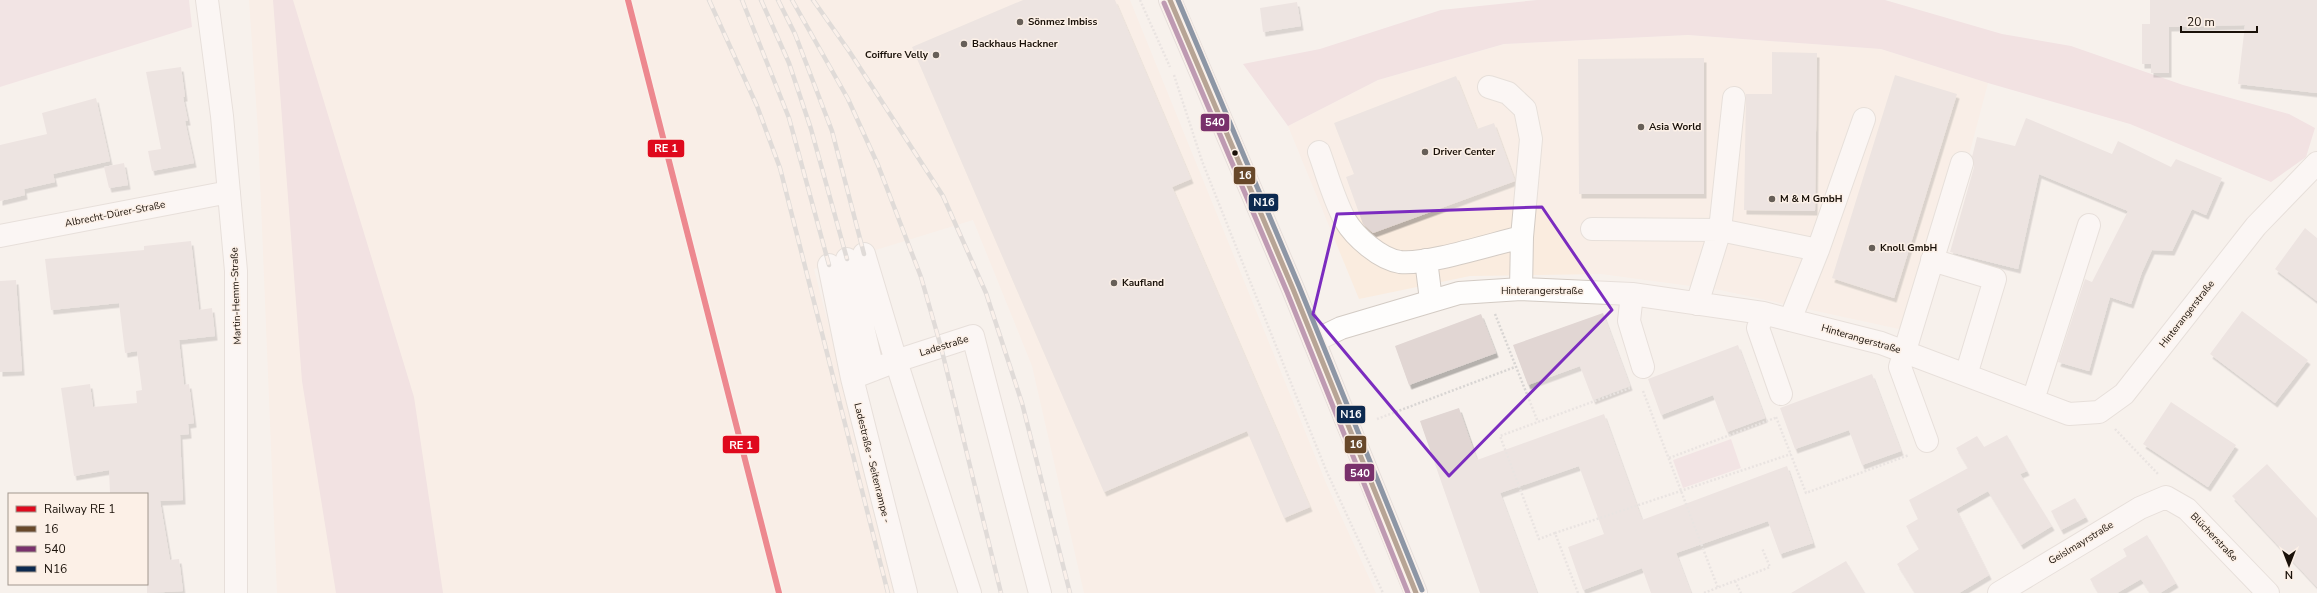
<svg xmlns="http://www.w3.org/2000/svg" width="2317" height="593" font-family="'Nunito Sans',sans-serif">
	<defs>
		<filter id="shadow"><feDropShadow dx="2.5" dy="4.5" stdDeviation="0" flood-color="#0004"/></filter>
	</defs>
	<rect width="100%" height="100%" fill="#f7f1ec"/>
	<path fill="#faecdf" d="M249,0h881l196,483 50,110h-292l-52,-227 -59,-146 -159,49 84,324h-621l-19,-462z
		M1688,35l193,14 107,34 -66,251 -202,-44 -119,-16 -131,2 -111,23 -71,-173 90,-46 127,-36z"/>
	<path fill="#ecd6da" d="M0,0h189l3,27 -192,60z
		M1731,439l10,29 -58,20 -10,-28z"/>
	<path fill="#ead0d5" d="M273,0h20l121,397 29,196h-107l-34,-212z
		M1537,0h348l117,34 69,12 112,39 106,29 26,14 -9,29 -35,25 -141,-58 -142,-41 -107,-34 -193,-14 -184,9 -126,36 -90,46 -45,-62 77,-15 121,-39z"/>
	<path fill="#e1d6d3" filter="url(#shadow)" d="M1023,0h92l76,179 -19,8 138,320 -26,11 -37,-87 -143,61 -192,-445z
		M2150,0h167v93l-79,-9 7,-59 -76,2v46h-18v-9h-9v-40h8z
		M1297,2l4,24 -38,6 -3,-24z
		M1772,52l45,1 -2,158 -71,-1 2,-116h26z
		M1704,58v136h-125l-1,-135z
		M181,67l4,30h-2l5,24h-3l9,42 -42,8 -4,-20 13,-2 -15,-77z
		M1895,75l62,19 -63,204 -62,-20z
		M1456,76l21,53 17,-6 21,58 -142,52 -10,-9 -17,-47 8,-3 -20,-51z
		M96,98l14,63 -57,13 2,8 -31,7 1,6 -25,6v-56l47,-11 -5,-21z
		M2026,118l86,36 6,-13 53,26 5,-8 46,19 -16,37 -14,-6 -20,42 -20,-1 -10,22 -11,32 -21,-7 -21,74 -31,-9 27,-83 7,3 36,-71 -89,-37 -21,95 -68,-17 24,-85 -2,-10 5,-20 38,9z
		M124,163l4,22 -19,3 -5,-21z
		M2305,228l12,10v63l-42,-32z
		M191,241l8,69 13,-2 3,28 -36,4 5,45 5,-1 5,39 -6,1 1,10 -9,1 3,65 -23,1 10,59 9,-1 4,32 -36,2v-99h-37l-1,-24 -35,6 -13,-88 29,-4 3,23 44,-4 -1,-12 6,-1 -5,-39 -12,2 -6,-50 -68,7 -6,-51 99,-9v-4z
		M16,280l6,91 -22,1v-91z
		M2242,311l66,49 -33,43 -65,-49z
		M1603,313l27,73 -37,14 -13,-34 -52,19 -15,-40z
		M1481,314l15,39 -87,32 -14,-39z
		M1738,345l27,73 -38,14 -14,-37 -52,20 -13,-36z
		M1872,374l29,77 -39,14 -13,-35 -54,19 -15,-41z
		M2171,402l65,43 -28,42 -65,-43z
		M1459,408l18,52 127,-46 38,106 145,-54 26,77 -33,11 -12,-33 -92,32 15,40h-40l-9,-25 -59,22 -15,-43 36,-13 -25,-68 -79,27 37,100h-57l-60,-172z
		M2007,435l20,36 -7,3 32,52 -31,19 -33,-54 -32,18 33,66 -30,18h-44l-18,-29 22,-15 -13,-23 12,-7 -9,-19 59,-32 -12,-20 21,-12 7,11z
		M2267,464l50,54v69l-85,-91z
		M2075,498l11,19 -25,13 -10,-19z
		M2147,535l29,48 -16,10h-10l-9,-14 -24,14h-19l-8,-14 37,-23 -4,-7z
		M1846,561l19,32h-74z"/>
	<g fill="none" stroke-linecap="round" stroke-linejoin="round">
		<defs>
			<path id="minor" d="M207,0l15,116 14,155v322
				M1489,87l19,6 17,16 6,30 -9,98 -1,52
				M1319,152c8,22 15,48 26,68 10,17 35,39 55,42 27,3 92,-18 122,-25
				M1592,229l128,1 98,20
				M0,236l229,-44
				M864,254l32,107 -44,17 54,215
				M847,259l26,111
				M1426,260l5,40
				M1932,260l63,19 -29,96
				M829,265l23,113
				M1632,294l-3,27 14,46
				M1697,304l23,-74 14,-132
				M1763,313l-5,15 23,66
				M1790,320l28,-70 46,-131
				M1314,341l27,-13 118,-35 62,-4 111,5 131,19 118,30 188,71 30,-2 25,-18 132,-168 61,-63
				M2033,400l56,-175
				M1927,441l-27,-74 62,-204
				M970,593l-74,-232 77,-25 67,257
				M1999,593l141,-85 26,-11 21,12 81,84"/>
			<path id="major" d="M1170,0l123,289 123,304"/>
		</defs>
		<use href="#minor" stroke="#d3cbc4" stroke-width="24"/>
		<use href="#major" stroke="#d3cbc4" stroke-width="24"/>
		<path stroke="#d8d5d3" stroke-width="2.5" stroke-dasharray="2 2" stroke-linecap="butt" d="M1140,0l30,67
			M1174,75l28,86 29,73 95,236 57,123
			M1495,314l43,108
			M1643,391l75,197
			M1776,417l30,76 103,-38
			M1377,419l138,-52
			M2115,429l44,46
			M1669,458l106,-40
			M1555,533l-16,6 -39,-103 130,-48
			M1735,581l6,12
			M1578,593l-23,-60 236,-79
			M1704,593l66,-26 -8,-19"/>
		<use href="#minor" stroke="#fefdfc" stroke-width="22"/>
		<use href="#major" stroke="#fefdfc" stroke-width="22"/>
		<defs>
			<path id="rail" d="M709,0l48,106 23,62 108,425
				M742,0l47,118 40,147
				M761,0l28,63 22,66 36,130
				M778,0l17,34 37,97 32,123
				M792,0l56,99 30,66 43,112 20,70 60,246
				M813,0l36,51 94,145 43,97 36,110 48,190"/>
		</defs>
		<use href="#rail" stroke="#c3c1bf" stroke-width="4.5"/>
		<use href="#rail" stroke="#fcf0e7" stroke-width="3" stroke-dasharray="9" stroke-linecap="butt"/>
		<defs>
			<path id="bus-1" d="M1170,0l123,289 123,304"/>
			<path id="bus-2" d="M1164,3l123,289 121,301"/>
			<path id="bus-3" d="M1178,0l121,286 123,304"/>
		</defs>
		<use href="#bus-1" stroke="#fcf0e7" stroke-width="8"/>
		<use href="#bus-2" stroke="#fcf0e7" stroke-width="8"/>
		<use href="#bus-3" stroke="#fcf0e7" stroke-width="8"/>
		<use href="#bus-1" stroke="#68482a" stroke-width="5"/>
		<use href="#bus-2" stroke="#79316c" stroke-width="5"/>
		<use href="#bus-3" stroke="#0c294f" stroke-width="5"/>
		<defs>
			<path id="rail-1" d="M628,0l151,593"/>
		</defs>
		<use href="#rail-1" stroke="#fcf0e7" stroke-width="9"/>
		<use href="#rail-1" stroke="#df091d" stroke-width="6"/>
	</g>
	<path d="M0 0H2317V593H0ZM1542,207l70,103 -163,166 -136,-162 24,-100z" fill="#f7f1ec" fill-opacity=".55" fill-rule="evenodd"/>
	<path fill="none" stroke="#7b2cbf" stroke-width="3" stroke-linejoin="round" d="M1542,207l70,103 -163,166 -136,-162 24,-100z"/>
	<g fill="#675f58" stroke="#fcf0e7" stroke-width="1.5">
		<circle cx="1020" cy="22" r="4"/>
		<circle cx="964" cy="44" r="4"/>
		<circle cx="936" cy="55" r="4"/>
		<circle cx="1641" cy="127" r="4"/>
		<circle cx="1425" cy="152" r="4"/>
		<circle cx="1772" cy="199" r="4"/>
		<circle cx="1872" cy="248" r="4"/>
		<circle cx="1114" cy="283" r="4"/>
	</g>
	<circle fill="#1a1109" stroke="#fcf0e7" stroke-width="1.5" cx="1235" cy="153" r="3.5"/>
	<g text-anchor="middle" dominant-baseline="central" stroke-width="3" stroke-linejoin="round" paint-order="stroke">
		<g font-size="10" font-weight="bold" fill="#1a1109" stroke="#fcf0e7" text-anchor="start">
			<text x="1028" y="22">Sönmez Imbiss</text>
			<text x="972" y="44">Backhaus Hackner</text>
			<text x="928" y="55" text-anchor="end">Coiffure Velly</text>
			<text x="1649" y="127">Asia World</text>
			<text x="1433" y="152">Driver Center</text>
			<text x="1780" y="199">M &amp; M GmbH</text>
			<text x="1880" y="248">Knoll GmbH</text>
			<text x="1122" y="283">Kaufland</text>
		</g>
		<g font-size="10" fill="#1a1109" stroke="#fcf0e7">
			<text transform="translate(115 214) rotate(-11)">Albrecht-Dürer-Straße</text>
			<text x="1542" y="291">Hinterangerstraße</text>
			<text transform="translate(236 296) rotate(-92)">Martin-Hemm-Straße</text>
			<text transform="translate(2187 314) rotate(-52)">Hinterangerstraße</text>
			<text transform="translate(1861 339) rotate(16)">Hinterangerstraße</text>
			<text transform="translate(944 346) rotate(-17)">Ladestraße</text>
			<text transform="translate(872 463) rotate(76)">Ladestraße - Seitenrampe -</text>
			<text transform="translate(2214 537) rotate(46)">Blücherstraße</text>
			<text transform="translate(2081 543) rotate(-31)">Geislmayrstraße</text>
		</g>
	</g>
	<g stroke="#fcf0e7" stroke-width="1.5">
		<rect x="1200" y="113" width="30" height="19" rx="4" fill="#79316c"/>
		<rect x="647" y="139" width="38" height="19" rx="4" fill="#df091d"/>
		<rect x="1233" y="166" width="23" height="19" rx="4" fill="#68482a"/>
		<rect x="1248" y="193" width="31" height="19" rx="4" fill="#0c294f"/>
		<rect x="1336" y="405" width="30" height="19" rx="4" fill="#0c294f"/>
		<rect x="1344" y="435" width="23" height="19" rx="4" fill="#68482a"/>
		<rect x="722" y="435" width="38" height="19" rx="4" fill="#df091d"/>
		<rect x="1344" y="463" width="31" height="19" rx="4" fill="#79316c"/>
	</g>
	<g font-size="11" text-anchor="middle" font-weight="bold" fill="#fff">
		<text x="1215" y="126">540</text>
		<text x="666" y="152">RE 1</text>
		<text x="1245" y="179">16</text>
		<text x="1264" y="206">N16</text>
		<text x="1351" y="418">N16</text>
		<text x="1356" y="448">16</text>
		<text x="741" y="449">RE 1</text>
		<text x="1360" y="477">540</text>
	</g>
	<rect x="8" y="493" width="140" height="92" fill="#fcf0e7" stroke="#a2978e"/>
	<rect x="16" y="506" width="20" height="6" fill="#df091d" stroke="#a2978e"/>
	<text x="44" y="513" font-size="12" fill="#1a1109">Railway RE 1</text>
	<rect x="16" y="526" width="20" height="6" fill="#68482a" stroke="#a2978e"/>
	<text x="44" y="533" font-size="12" fill="#1a1109">16</text>
	<rect x="16" y="546" width="20" height="6" fill="#79316c" stroke="#a2978e"/>
	<text x="44" y="553" font-size="12" fill="#1a1109">540</text>
	<rect x="16" y="566" width="20" height="6" fill="#0c294f" stroke="#a2978e"/>
	<text x="44" y="573" font-size="12" fill="#1a1109">N16</text>
	<g transform="translate(2289 565) rotate(180)" stroke="#fcf0e7" stroke-width="3" paint-order="stroke">
	<path d="M0-3L7 15L0 10L-7 15Z" fill="#1a1109"/>
	<text y="-6" font-size="11" font-weight="bold" text-anchor="middle" fill="#1a1109">N</text>
	</g>
	<path d="M2181 26v6h76v-6" fill="none" stroke="#1a1109" stroke-width="2"/>
	<text x="2187" y="26" font-size="12" fill="#1a1109" stroke="#fcf0e7" stroke-width="3" paint-order="stroke">20 m</text>
</svg>
